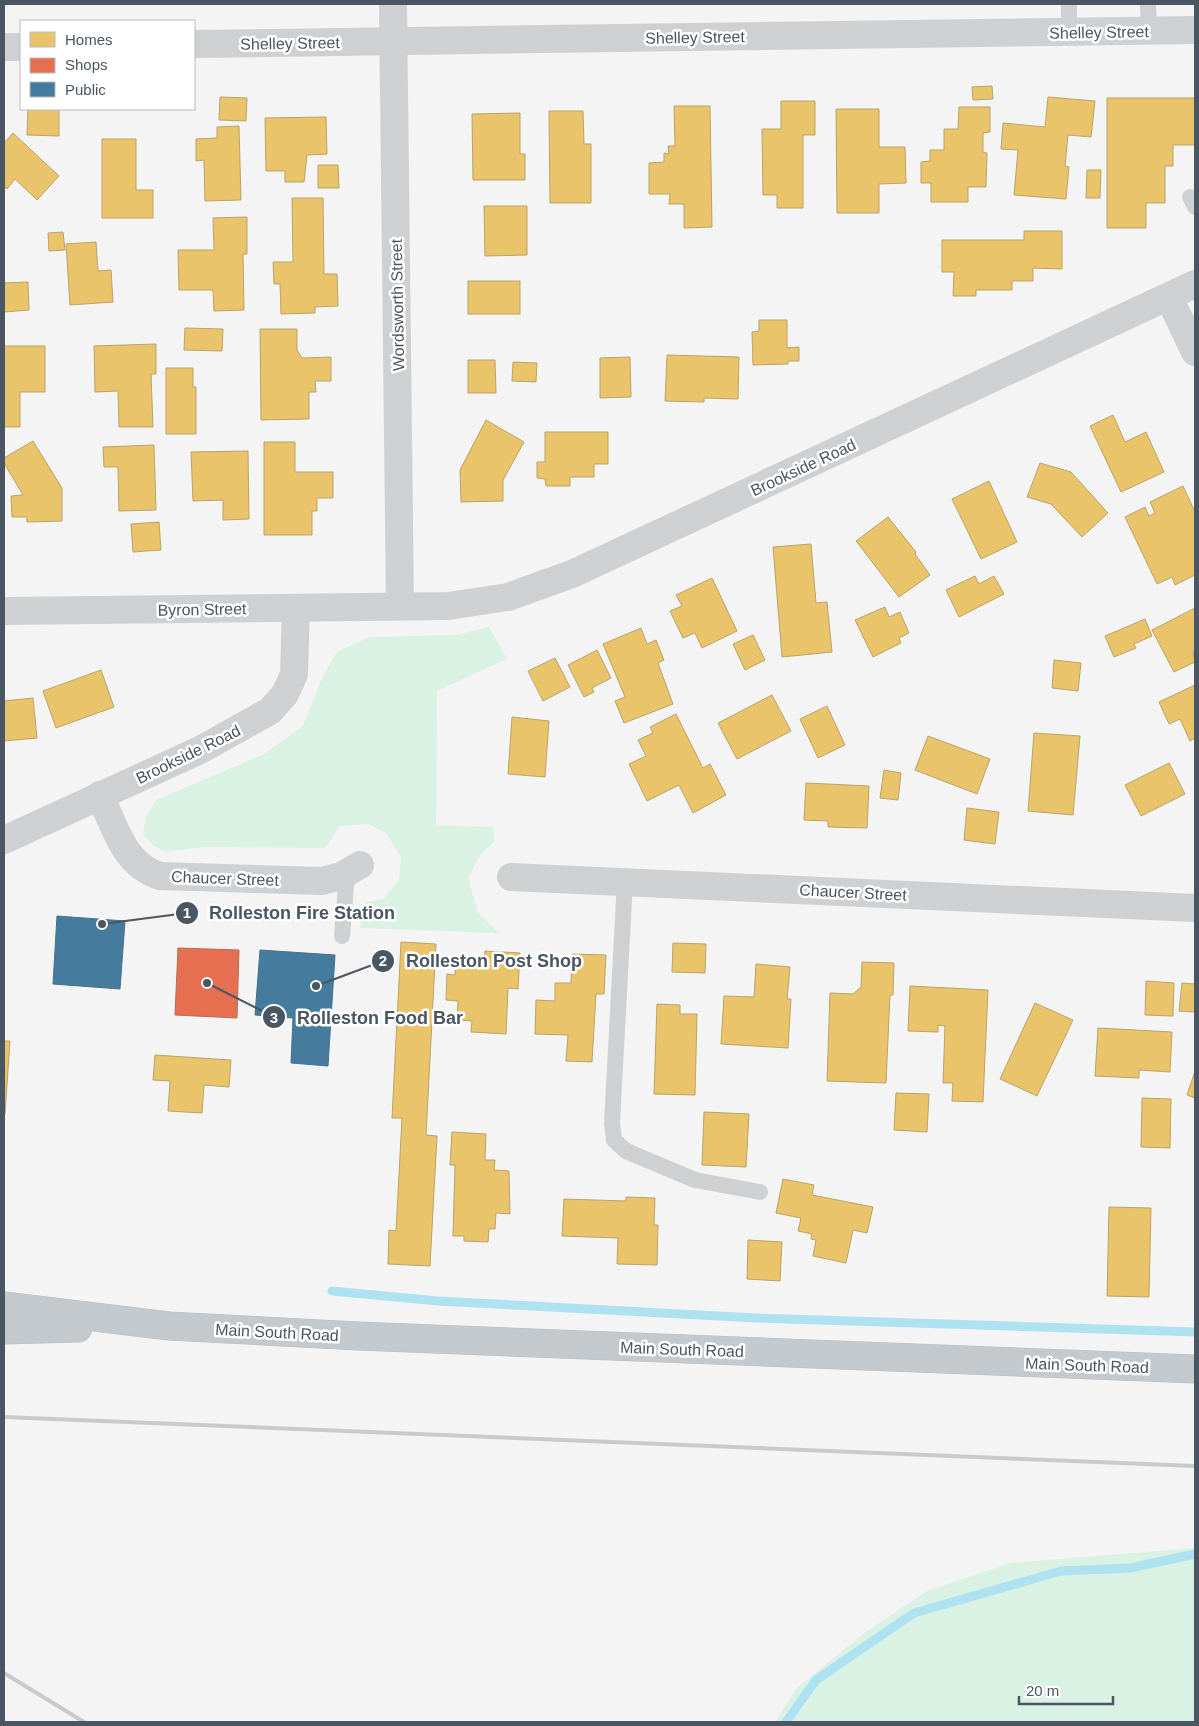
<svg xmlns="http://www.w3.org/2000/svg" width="1199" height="1726" viewBox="0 0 1199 1726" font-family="Arial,sans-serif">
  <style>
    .green { fill: #d9f2e3 }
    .homes { fill: #e9c46a; stroke: #b9a367 }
    .shops { fill: #e76f51; stroke: #b86856 }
    .public { fill: #457b9d; stroke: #46708b }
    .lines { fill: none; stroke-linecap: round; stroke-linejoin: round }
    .stream { stroke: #aee2f0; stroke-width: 9 }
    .trunk-casing { stroke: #b9bec3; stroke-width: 29 }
    .service { stroke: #ced0d2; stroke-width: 16 }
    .minor { stroke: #ced0d2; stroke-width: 28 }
    .tertiary { stroke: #ced0d2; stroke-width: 28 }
    .trunk { stroke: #c4c9cd; stroke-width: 28 }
    .rail { stroke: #c9cacc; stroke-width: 4 }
    .labels { text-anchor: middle; stroke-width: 5; stroke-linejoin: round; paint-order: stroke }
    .street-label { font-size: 16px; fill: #4a5661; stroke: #fff }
    .leader { fill: none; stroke: #4a5661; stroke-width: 2 }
    .callout-dot { fill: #4a5661; stroke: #fff; stroke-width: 2 }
    .mark-label { font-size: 15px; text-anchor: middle; font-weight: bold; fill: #fff }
    .callout-label { font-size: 18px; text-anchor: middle; font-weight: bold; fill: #4a5661; stroke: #fff; stroke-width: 5; stroke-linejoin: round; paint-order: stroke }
  </style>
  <rect width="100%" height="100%" fill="#f4f4f4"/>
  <g class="green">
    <polygon points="489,627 507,659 437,691 436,825 494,827 494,842 481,854 468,878 478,912 498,933 360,928 365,902 384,899 399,879 401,857 386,833 368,824 340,826 325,848 203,847 166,852 154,846 143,834 146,817 156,800 264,754 303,726 323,676 337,652 369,637 455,635"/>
    <polygon points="1195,1548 1195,1722 775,1722 797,1688 863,1634 927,1591 1010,1563"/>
  </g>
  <g class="homes">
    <polygon points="992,86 993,99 973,100 972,87"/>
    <polygon points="220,97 247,98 246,121 219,120"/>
    <polygon points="1048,97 1095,101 1091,137 1068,135 1065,166 1069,167 1066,199 1014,195 1018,150 1001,149 1003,123 1045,127"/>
    <polygon points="1107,98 1195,98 1195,145 1173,145 1173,166 1165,166 1165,203 1146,203 1146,228 1107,228"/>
    <polygon points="781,101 815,101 815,135 803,135 803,208 777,208 777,195 763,195 762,129 781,129"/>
    <polygon points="674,106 710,106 712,227 684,228 684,204 669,204 670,194 649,194 649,163 664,162 664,153 669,154 668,146 675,146"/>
    <polygon points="959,107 990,107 990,132 983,133 983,152 987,153 986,187 968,187 968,202 931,202 931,183 921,183 921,162 930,161 930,150 944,150 944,129 958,129"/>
    <polygon points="28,109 59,109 59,136 27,135"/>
    <polygon points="836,109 879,109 879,147 905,147 906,183 879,184 879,213 837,213"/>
    <polygon points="549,111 583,111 584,144 591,144 591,203 550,203"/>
    <polygon points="520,113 520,154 525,154 525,180 473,180 472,114"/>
    <polygon points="326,117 327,154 307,155 304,182 285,182 285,171 266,171 265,118"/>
    <polygon points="239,126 241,200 205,201 204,160 196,161 196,139 217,138 217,127"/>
    <polygon points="13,133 59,176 37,200 15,179 7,189 4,186 4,143"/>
    <polygon points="102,139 136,139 136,190 153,190 153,218 102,218"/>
    <polygon points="318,165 338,165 339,188 318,188"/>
    <polygon points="1087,170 1101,170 1100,198 1086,198"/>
    <polygon points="292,198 323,198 324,274 337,274 338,306 315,307 315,313 281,314 280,284 274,284 273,262 293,262"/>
    <polygon points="484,206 527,206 527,255 485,256"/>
    <polygon points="247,217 247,254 243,254 244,310 214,311 213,290 179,290 178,250 214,250 213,218"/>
    <polygon points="1024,231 1062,231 1062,269 1033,268 1033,281 1012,281 1012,290 976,290 976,296 953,296 954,272 942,272 942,240 1024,240"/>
    <polygon points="63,232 65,250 49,251 48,233"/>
    <polygon points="96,242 98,271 111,270 113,302 70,305 66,244"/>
    <rect x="468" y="281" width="52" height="33"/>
    <polygon points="28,282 29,310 4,312 4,283"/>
    <polygon points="759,320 787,320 787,348 799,347 799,361 788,361 788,364 753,365 752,332 759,331"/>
    <polygon points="185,328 223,329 222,351 184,350"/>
    <polygon points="260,329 297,329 297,350 302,358 331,357 331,381 315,381 316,392 309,392 309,419 261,420"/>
    <polygon points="156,344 156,374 151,374 153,427 119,427 118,391 95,392 94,346"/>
    <polygon points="4,346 45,346 45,392 20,392 20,427 4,427"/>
    <polygon points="667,355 739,357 738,399 704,398 704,402 665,401"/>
    <polygon points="630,357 631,397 600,398 600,358"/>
    <polygon points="468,360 495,360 496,393 468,393"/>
    <polygon points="513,362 537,363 536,382 512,381"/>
    <polygon points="166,368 193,368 193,387 196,387 196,434 166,434"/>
    <polygon points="1113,415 1125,442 1146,432 1164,472 1121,492 1090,426"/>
    <polygon points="486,420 524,442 503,480 503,501 461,502 460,470"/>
    <polygon points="545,432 608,432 608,464 594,464 594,477 570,477 570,486 546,486 545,479 537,478 537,462 545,462"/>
    <polygon points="33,441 62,488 62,521 27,522 27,517 12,517 11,496 23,495 4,463 4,458"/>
    <polygon points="264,442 295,442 295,472 333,472 333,498 317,498 317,511 312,511 312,535 264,535"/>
    <polygon points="154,445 156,510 119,511 118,467 104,467 103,447"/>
    <polygon points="248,451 249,519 223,520 223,500 193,501 191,452"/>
    <polygon points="1040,463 1071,472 1108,513 1082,537 1051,504 1027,497"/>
    <polygon points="989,481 1017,542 981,559 952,499"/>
    <polygon points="1183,486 1195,512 1195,575 1175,585 1172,577 1157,584 1125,517 1145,507 1149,516 1155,513 1150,502"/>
    <polygon points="888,517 916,552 915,554 930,575 899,597 856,541"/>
    <polygon points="159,522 161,550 133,552 131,524"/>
    <polygon points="811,544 816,603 827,602 832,652 782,657 773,547"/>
    <polygon points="975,576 979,584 994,576 1004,594 959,617 946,590"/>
    <polygon points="712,578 737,631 702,648 695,633 683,638 670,611 682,606 676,595"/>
    <polygon points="885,607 889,617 900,612 909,633 899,638 901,643 873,657 855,620"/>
    <polygon points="1195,608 1195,650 1193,652 1195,662 1174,672 1152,630"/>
    <polygon points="1145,619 1152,636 1134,644 1136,648 1114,657 1105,636"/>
    <polygon points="641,628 647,644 656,640 664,660 658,663 673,704 624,723 615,701 625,697 603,644"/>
    <polygon points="753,635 765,660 745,670 733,644"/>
    <polygon points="597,650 611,678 592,688 594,692 584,697 568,665"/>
    <polygon points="555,658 570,687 543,701 528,671"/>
    <polygon points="1054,660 1081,663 1078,691 1052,688"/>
    <polygon points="101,670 114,707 56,728 43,691"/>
    <polygon points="1195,685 1195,738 1190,741 1180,719 1169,724 1159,702"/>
    <polygon points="772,695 791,731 737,759 718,723"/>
    <polygon points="33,698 37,738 4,741 4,701"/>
    <polygon points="827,706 845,745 818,758 800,719"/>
    <polygon points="676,714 703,768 710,764 726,795 693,813 679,785 647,801 629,764 646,756 638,740 653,733 650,727"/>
    <polygon points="512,717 549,721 545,777 508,774"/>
    <polygon points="1034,733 1080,736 1073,815 1028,811"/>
    <polygon points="928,736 990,759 977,794 915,770"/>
    <polygon points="1169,763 1185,794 1141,816 1125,785"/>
    <polygon points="884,770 901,773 898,800 880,798"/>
    <polygon points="806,783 869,786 867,828 828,827 828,821 804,820"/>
    <polygon points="967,808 999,812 995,844 964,840"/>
    <polygon points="401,942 436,944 426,1135 437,1136 430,1266 388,1264 389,1230 396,1231 402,1118 392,1118"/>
    <polygon points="673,943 706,944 705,973 672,972"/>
    <polygon points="485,951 520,953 518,989 508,988 506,1034 471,1032 472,1021 457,1020 458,1001 446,1000 447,974 455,975 456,956 484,958"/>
    <polygon points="572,954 606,955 604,994 596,994 592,1062 566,1061 568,1035 535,1034 536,1000 555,1001 555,983 571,983"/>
    <polygon points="862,962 894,963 893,995 890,995 886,1083 827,1081 830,993 853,994 861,987"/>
    <polygon points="756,964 790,967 787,999 791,999 788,1048 721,1044 724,996 754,997"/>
    <polygon points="1146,981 1174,983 1173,1016 1145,1015"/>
    <polygon points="1182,983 1195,984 1195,1012 1179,1011"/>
    <polygon points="910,986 988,990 983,1102 952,1101 953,1083 943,1083 945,1026 938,1025 938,1032 908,1031"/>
    <polygon points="1035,1003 1073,1020 1037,1096 1000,1079"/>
    <polygon points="657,1004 680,1005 680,1014 697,1014 695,1095 654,1094"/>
    <polygon points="1098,1028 1172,1032 1170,1072 1139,1070 1139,1078 1095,1076"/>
    <polygon points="4,1041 10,1041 5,1114 4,1114"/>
    <polygon points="155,1055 231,1060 229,1087 204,1085 202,1113 168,1111 170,1081 153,1080"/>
    <polygon points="1195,1071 1195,1098 1187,1095"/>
    <polygon points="896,1093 929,1094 927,1132 894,1130"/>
    <polygon points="1142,1098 1171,1099 1170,1148 1141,1147"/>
    <polygon points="704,1112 749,1114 746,1167 702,1165"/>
    <polygon points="452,1132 486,1134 485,1160 495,1160 494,1170 509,1171 510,1214 496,1213 495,1229 489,1229 488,1242 464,1241 464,1236 453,1236 455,1165 450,1165"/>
    <polygon points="783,1179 814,1185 812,1195 873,1207 867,1233 853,1230 846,1263 813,1256 816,1240 811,1239 812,1234 798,1231 801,1218 776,1213"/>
    <polygon points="626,1197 655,1198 654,1225 658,1225 657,1265 617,1264 618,1238 562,1236 564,1199 626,1201"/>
    <polygon points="1109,1207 1151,1208 1149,1297 1107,1296"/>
    <polygon points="748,1240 782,1242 780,1281 747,1279"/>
  </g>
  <polygon class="shops" points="178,948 239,950 237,1018 175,1015"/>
  <g class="public">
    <polygon points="57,916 125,921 120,989 53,984"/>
    <polygon points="260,950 335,955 328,1066 291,1063 293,1018 255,1015"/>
  </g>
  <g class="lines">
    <g class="stream">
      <polyline points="332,1291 438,1301 756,1318 1195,1332"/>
      <polyline points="786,1722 816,1680 914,1613 1061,1571 1130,1568 1195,1554"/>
    </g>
    <defs>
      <g id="trunk">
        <polyline points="4,1306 169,1326 358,1336 1195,1369"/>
        <polyline points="4,1330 78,1328"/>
      </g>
    </defs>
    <use href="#trunk" class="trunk-casing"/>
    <g class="service">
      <polyline points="1069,4 1069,32"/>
      <polyline points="1148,4 1149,31"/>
      <polyline points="1190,197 1195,207"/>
      <polyline points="625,881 612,1123 614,1140 626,1151 695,1180 760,1192"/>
      <polyline points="342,936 347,873"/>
    </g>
    <g class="minor">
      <polyline points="393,4 400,606"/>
      <polyline points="194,44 1195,30"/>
      <polyline points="4,47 21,47"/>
      <polyline points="1169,297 1195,352"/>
      <path d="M 100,795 C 115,827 124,865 160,876 L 322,881 L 341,876 L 360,865"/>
      <polyline points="4,840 200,750 270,711 285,694 294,674 296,608"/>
      <polyline points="511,877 1195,908"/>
    </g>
    <polyline class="tertiary" points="4,611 448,606 508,597 572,574 1195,284"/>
    <use href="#trunk" class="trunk"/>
    <g class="rail">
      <polyline points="4,1417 1195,1466"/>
      <polyline points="4,1673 84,1722"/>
    </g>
  </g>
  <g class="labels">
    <g class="street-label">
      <text transform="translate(1099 32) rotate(-1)" y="6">Shelley Street</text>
      <text transform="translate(695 37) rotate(-1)" y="6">Shelley Street</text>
      <text transform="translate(290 43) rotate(-1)" y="6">Shelley Street</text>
      <text transform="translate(397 305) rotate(-91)" y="6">Wordsworth Street</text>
      <text transform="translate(803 467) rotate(-25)" y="6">Brookside Road</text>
      <text transform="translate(202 609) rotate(-1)" y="6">Byron Street</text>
      <text transform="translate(188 754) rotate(-26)" y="6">Brookside Road</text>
      <text transform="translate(225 878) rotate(2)" y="6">Chaucer Street</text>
      <text transform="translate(853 892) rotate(3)" y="6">Chaucer Street</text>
      <text transform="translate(277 1332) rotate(3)" y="6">Main South Road</text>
      <text transform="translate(682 1349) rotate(2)" y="6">Main South Road</text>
      <text transform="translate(1087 1365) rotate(2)" y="6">Main South Road</text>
    </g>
  </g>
  <path class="leader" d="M102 924L187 913M316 986L383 961M207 983L274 1017"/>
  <g class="callout-dot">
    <circle cx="102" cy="924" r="5"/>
    <circle cx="316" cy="986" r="5"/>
    <circle cx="207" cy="983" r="5"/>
    <circle cx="187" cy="913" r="12"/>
    <circle cx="383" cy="961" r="12"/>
    <circle cx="274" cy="1017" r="12"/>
  </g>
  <g class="mark-label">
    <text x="187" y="918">1</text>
    <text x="383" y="966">2</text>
    <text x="274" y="1023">3</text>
  </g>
  <g class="callout-label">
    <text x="302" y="919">Rolleston Fire Station</text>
    <text x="494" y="967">Rolleston Post Shop</text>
    <text x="380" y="1024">Rolleston Food Bar</text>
  </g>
  <rect width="1199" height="1726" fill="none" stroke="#4a5661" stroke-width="10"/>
  <rect x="20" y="20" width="175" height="90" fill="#ffffff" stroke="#b7bbc0"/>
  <rect x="30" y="32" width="25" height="15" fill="#e9c46a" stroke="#b7bbc0"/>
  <text x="65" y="45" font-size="15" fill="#4a5661">Homes</text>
  <rect x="30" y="58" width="25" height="15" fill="#e76f51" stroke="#b7bbc0"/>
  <text x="65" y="70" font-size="15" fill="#4a5661">Shops</text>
  <rect x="30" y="82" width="25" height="15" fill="#457b9d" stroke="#b7bbc0"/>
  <text x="65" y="95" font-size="15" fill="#4a5661">Public</text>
  <path d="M1019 1696v8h94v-8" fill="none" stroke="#4a5661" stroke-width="2.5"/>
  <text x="1026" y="1696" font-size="15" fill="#4a5661" stroke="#ffffff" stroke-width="4" paint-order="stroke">20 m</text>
</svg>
